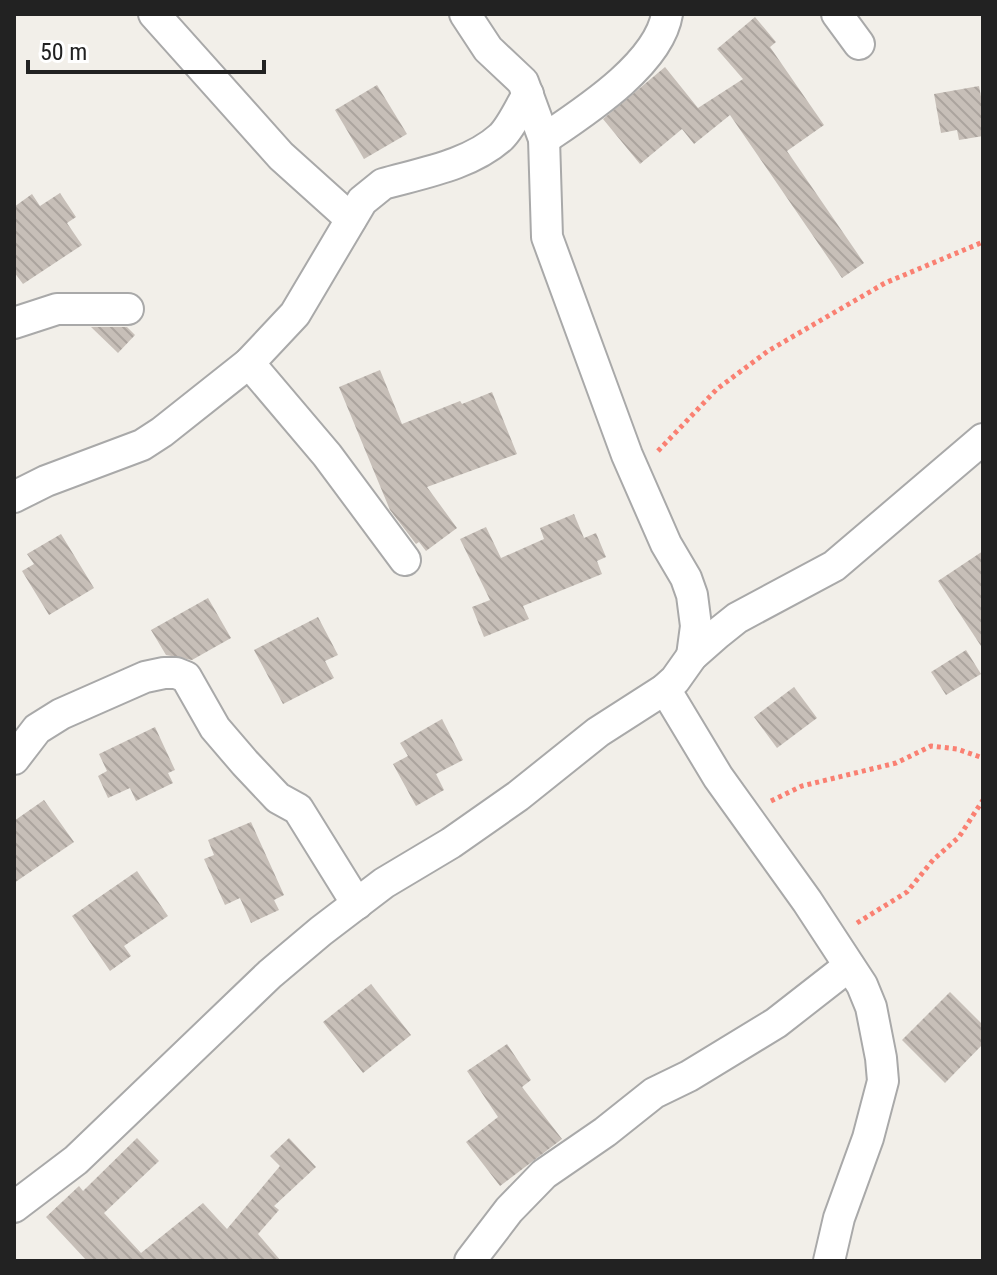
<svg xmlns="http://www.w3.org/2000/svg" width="997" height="1275" viewBox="0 0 997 1275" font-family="'Roboto Condensed',sans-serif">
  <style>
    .building { fill: url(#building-back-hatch) }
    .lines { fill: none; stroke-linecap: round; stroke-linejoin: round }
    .street-casing { stroke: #a9a9a9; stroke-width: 34 }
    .path { stroke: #fa8072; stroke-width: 5; stroke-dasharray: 4 4; stroke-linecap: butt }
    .street { stroke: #fff; stroke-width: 30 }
  </style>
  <defs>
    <pattern id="building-back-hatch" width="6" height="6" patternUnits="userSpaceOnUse" patternTransform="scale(2)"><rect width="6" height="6" fill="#c7bfb8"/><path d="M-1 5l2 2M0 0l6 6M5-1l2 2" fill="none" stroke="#aba49e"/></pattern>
  </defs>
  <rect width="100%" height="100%" fill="#f2efe9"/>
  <g class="building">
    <polygon points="755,17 776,42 770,47 824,125 787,151 864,263 842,278 730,115 694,144 682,129 640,164 603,119 665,67 698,108 743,79 717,49"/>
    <polygon points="377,85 407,134 364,159 335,110"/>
    <polygon points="979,86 983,107 983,136 959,140 957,130 941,133 934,94"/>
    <polygon points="60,193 76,217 67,223 82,245 23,284 14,272 14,207 32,194 40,206"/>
    <polygon points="91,327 127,327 135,335 118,353"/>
    <polygon points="380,370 402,424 460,401 462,404 492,392 517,454 427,487 457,528 426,551 419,542 416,544 390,510 339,387"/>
    <polygon points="574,514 584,538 596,533 606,557 597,561 602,574 523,606 529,619 484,637 472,607 490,600 460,539 486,527 501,558 544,539 540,528"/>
    <polygon points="61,534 94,588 49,615 22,571 34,564 27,554"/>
    <polygon points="983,551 983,649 938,581"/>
    <polygon points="208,598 231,638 192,660 166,655 151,630"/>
    <polygon points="318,617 338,655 325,661 334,678 283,704 254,650"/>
    <polygon points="966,650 981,674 946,695 931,672"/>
    <polygon points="794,687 817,718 777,748 754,717"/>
    <polygon points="442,719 463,760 436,774 444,790 416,806 393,764 408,756 400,743"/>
    <polygon points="155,727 175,770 168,773 173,783 136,801 130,788 108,798 98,776 107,771 99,754"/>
    <polygon points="44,800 74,842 14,883 14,821"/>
    <polygon points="251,822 284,895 274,900 279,910 251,923 240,898 225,905 204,859 214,855 208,840"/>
    <polygon points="137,871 168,916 124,946 131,956 110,971 72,916"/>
    <polygon points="371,984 411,1035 363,1073 323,1022"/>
    <polygon points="950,992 983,1025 983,1044 945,1083 902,1040"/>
    <polygon points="507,1044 531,1080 522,1087 562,1139 500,1186 466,1142 498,1117 467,1071"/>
    <polygon points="137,1138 159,1161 104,1213 141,1253 203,1203 227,1229 280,1166 270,1156 289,1138 316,1167 274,1206 279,1210 258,1234 281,1261 87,1261 46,1217 79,1186 83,1191"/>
  </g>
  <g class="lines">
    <defs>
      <g id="street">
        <polyline points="154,14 281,156 351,219"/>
        <polyline points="465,14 488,49 523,82 544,139 547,237 627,455 666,544 686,578 692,595 696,626 692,656"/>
        <polyline points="837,14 859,44"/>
        <path d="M 544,139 C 584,112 659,64 667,14"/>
        <polyline points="14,323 57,309 128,309"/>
        <polyline points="249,363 327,455 405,560"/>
        <path d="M 14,497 L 46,481 L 142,445 L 162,432 L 249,363 L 295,314 L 362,201 L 383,184 C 422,173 470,165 501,137 C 512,126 520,107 528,94"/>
        <polyline points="665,689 718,777 807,901 862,985 871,1007 881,1058 883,1081 868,1138 839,1218 829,1261"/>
        <polyline points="14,759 37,729 61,714 145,677 164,673 176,673 186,677 215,728 245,763 278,798 298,809 357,904"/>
        <polyline points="14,1207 76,1160 270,974 321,931 384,883 451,843 518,796 598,732 665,689 675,680 692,656 717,634 737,618 834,566 983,439"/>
        <polyline points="470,1261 509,1210 544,1174 605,1132 654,1093 689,1076 776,1023 849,966"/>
      </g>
    </defs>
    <use href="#street" class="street-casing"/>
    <g class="path">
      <polyline points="658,451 717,389 768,351 885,283 983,242"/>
      <polyline points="771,801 802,786 896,763 931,746 957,749 983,758"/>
      <polyline points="857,923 907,892 933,860 959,837 983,800"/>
    </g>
    <use href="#street" class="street"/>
  </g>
  <rect width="997" height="1275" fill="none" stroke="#222222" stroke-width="32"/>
  <path d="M28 60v12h236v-12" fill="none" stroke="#222222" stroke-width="4"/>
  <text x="40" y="60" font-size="24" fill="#222222" stroke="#ffffff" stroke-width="6" paint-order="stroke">50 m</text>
</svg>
